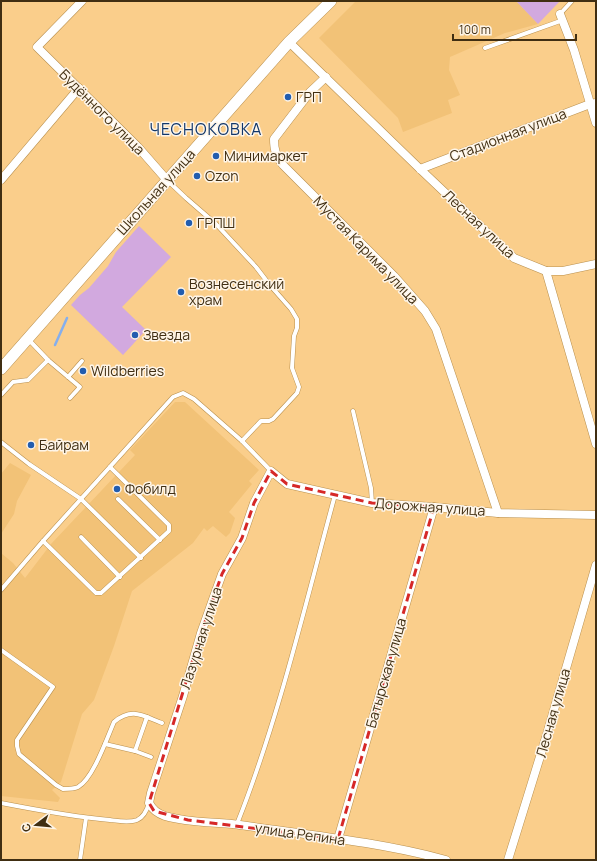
<svg xmlns="http://www.w3.org/2000/svg" width="597" height="861" viewBox="0 0 597 861" font-family="Manrope,sans-serif">
  <style>
    .built { fill: #f2c277 }
    .green { fill: #d2a9df }
    .lines { fill: none; stroke-linecap: round; stroke-linejoin: round }
    .stream { stroke: #85afed; stroke-width: 2.5 }
    .lane-casing { stroke: #b9904e; stroke-width: 5 }
    .street-casing { stroke: #b9904e; stroke-width: 9 }
    .secondary-casing { stroke: #b9904e; stroke-width: 12 }
    .lane { stroke: #fff; stroke-width: 4 }
    .street { stroke: #fff; stroke-width: 8 }
    .secondary { stroke: #fff; stroke-width: 11 }
    .marked { fill: none; stroke: #d62828; stroke-width: 3; stroke-dasharray: 8 5; stroke-linejoin: round }
    .poi-dot { fill: #225daf; stroke: #fef5e8; stroke-width: 1.5 }
    .labels { text-anchor: middle; stroke-width: 3; stroke-linejoin: round; paint-order: stroke }
    .poi-label { font-size: 14px; fill: #402e12; stroke: #fef5e8; text-anchor: start }
    .street-label { font-size: 14px; fill: #402e12; stroke: #fef5e8 }
    .quarter-label { font-size: 16px; letter-spacing: 1px; fill: #11376b; stroke: #fef5e8 }
  </style>
  <rect width="100%" height="100%" fill="#face8b"/>
  <g class="built">
    <polygon points="356,1 516,1 538,24 505,33 450,57 449,70 460,95 448,100 452,113 403,132 398,118 319,38"/>
    <polygon points="175,402 185,402 259,470 249,481 252,484 229,512 235,518 230,533 226,537 213,526 207,531 204,528 193,543 132,591 114,646 94,700 82,714 61,782 52,790 60,798 58,802 1,796 1,553 13,563 25,578 51,544 135,455 130,450"/>
    <polygon points="10,463 31,475 17,501 14,514 1,534 1,474"/>
  </g>
  <g class="green">
    <polygon points="516,1 560,1 538,24"/>
    <polygon points="139,226 171,257 122,307 146,330 123,355 71,305 80,295 89,288 108,266 116,252"/>
  </g>
  <g class="lines">
    <polyline class="stream" points="55,345 67,318"/>
    <defs>
      <g id="lane">
        <polyline points="560,14 572,1"/>
        <polyline points="485,48 563,20"/>
        <polyline points="168,181 186,198 216,224 256,267 269,284 291,309 297,319 297,328 294,336 292,368 299,387 297,393 273,419 269,421 261,421 242,441"/>
        <polyline points="48,360 80,387 70,398"/>
        <polyline points="68,377 82,361"/>
        <polyline points="1,395 13,382 28,380 48,360 29,340"/>
        <polyline points="353,411 371,488 372,503"/>
        <polyline points="1,442 29,464 81,499 141,558"/>
        <polyline points="118,499 160,540"/>
        <polyline points="81,537 120,577"/>
        <polyline points="43,541 96,593 101,593 169,531 169,525 110,467"/>
        <polyline points="1,590 43,541 173,397 183,393 194,399 242,441 271,471"/>
        <path d="M 1,650 L 53,687 L 17,740 L 17,746 L 19,754 L 56,785 L 63,789 C 67,789 74,789 78,787 C 93,779 107,738 114,722 C 132,707 143,716 162,723"/>
        <polyline points="105,744 135,751 151,757"/>
        <polyline points="135,751 147,717"/>
        <path d="M 1,803 C 37,810 73,817 110,820 C 118,821 129,823 137,820 C 144,817 147,810 149,803"/>
        <path d="M 237,824 C 279,718 305,605 335,495"/>
        <polyline points="80,860 86,818"/>
      </g>
      <g id="street">
        <polyline points="82,1 37,47 138,147 166,179"/>
        <polyline points="560,14 574,50 596,123"/>
        <polyline points="289,42 420,169 514,258 546,271 596,444"/>
        <path d="M 326,77 L 310,92 L 274,139 C 274,150 276,156 283,165 L 394,276 L 425,311 L 436,329 L 498,513"/>
        <polyline points="420,169 590,104 596,103"/>
        <polyline points="1,180 79,88"/>
        <polyline points="546,271 563,271 596,264"/>
        <polyline points="338,839 434,507"/>
        <path d="M 446,860 C 379,842 309,835 240,825 C 216,822 189,823 165,816 C 157,813 153,810 149,803 L 151,793 L 183,696 L 201,633 L 222,574 L 242,538 L 254,503 L 271,471 L 287,484 L 372,503 L 434,507 L 498,513 L 596,515"/>
        <polyline points="508,860 547,734 596,565"/>
      </g>
      <polyline id="secondary" points="1,369 289,42 331,1"/>
    </defs>
    <use href="#lane" class="lane-casing"/>
    <use href="#street" class="street-casing"/>
    <use href="#secondary" class="secondary-casing"/>
    <use href="#lane" class="lane"/>
    <use href="#street" class="street"/>
    <use href="#secondary" class="secondary"/>
  </g>
  <path class="marked" d="M 271,471 L 287,484 L 372,503 L 434,507 L 338,839 L 188,820 L 154,811 L 149,803 L 201,633 L 222,574 L 242,538 L 254,503 Z"/>
  <g class="poi-dot">
    <circle cx="288" cy="97" r="4"/>
    <circle cx="216" cy="156" r="4"/>
    <circle cx="197" cy="176" r="4"/>
    <circle cx="189" cy="223" r="4"/>
    <circle cx="181" cy="292" r="4"/>
    <circle cx="135" cy="335" r="4"/>
    <circle cx="83" cy="371" r="4"/>
    <circle cx="31" cy="445" r="4"/>
    <circle cx="117" cy="489" r="4"/>
  </g>
  <g class="labels">
    <g class="poi-label">
      <text x="296" y="102">ГРП</text>
      <text x="224" y="161">Минимаркет</text>
      <text x="205" y="181">Ozon</text>
      <text x="197" y="228">ГРПШ</text>
      <text x="189" y="289">Вознесенский<tspan x="189" dy="16">храм</tspan></text>
      <text x="143" y="340">Звезда</text>
      <text x="91" y="376">Wildberries</text>
      <text x="39" y="450">Байрам</text>
      <text x="125" y="494">Фобилд</text>
    </g>
    <g class="street-label">
      <text transform="translate(102 112) rotate(45)" y="5">Будённого улица</text>
      <text transform="translate(508 135) rotate(-21)" y="5">Стадионная улица</text>
      <text transform="translate(156 192) rotate(-48)" y="5">Школьная улица</text>
      <text transform="translate(479 224) rotate(43)" y="5">Лесная улица</text>
      <text transform="translate(366 250) rotate(46)" y="5">Мустая Карима улица</text>
      <text transform="translate(430 507) rotate(4)" y="5">Дорожная улица</text>
      <text transform="translate(201 638) rotate(-72)" y="5">Лазурная улица</text>
      <text transform="translate(386 673) rotate(-74)" y="5">Батырская улица</text>
      <text transform="translate(553 713) rotate(-74)" y="5">Лесная улица</text>
      <text transform="translate(300 834) rotate(8)" y="5">улица Репина</text>
    </g>
    <g class="quarter-label">
      <text x="206" y="135">ЧЕСНОКОВКА</text>
    </g>
  </g>
  <rect width="597" height="861" fill="none" stroke="#402e12" stroke-width="4"/>
  <g transform="translate(36 825) rotate(254)" stroke="#fef5e8" stroke-width="3" paint-order="stroke">
  <path d="M0-3L7 15L0 10L-7 15Z" fill="#402e12"/>
  <text y="-6" font-size="11" font-weight="bold" text-anchor="middle" fill="#402e12">С</text>
  </g>
  <path d="M453 34v6h123v-6" fill="none" stroke="#402e12" stroke-width="2"/>
  <text x="459" y="34" font-size="12" fill="#402e12" stroke="#fef5e8" stroke-width="3" paint-order="stroke">100 m</text>
</svg>
